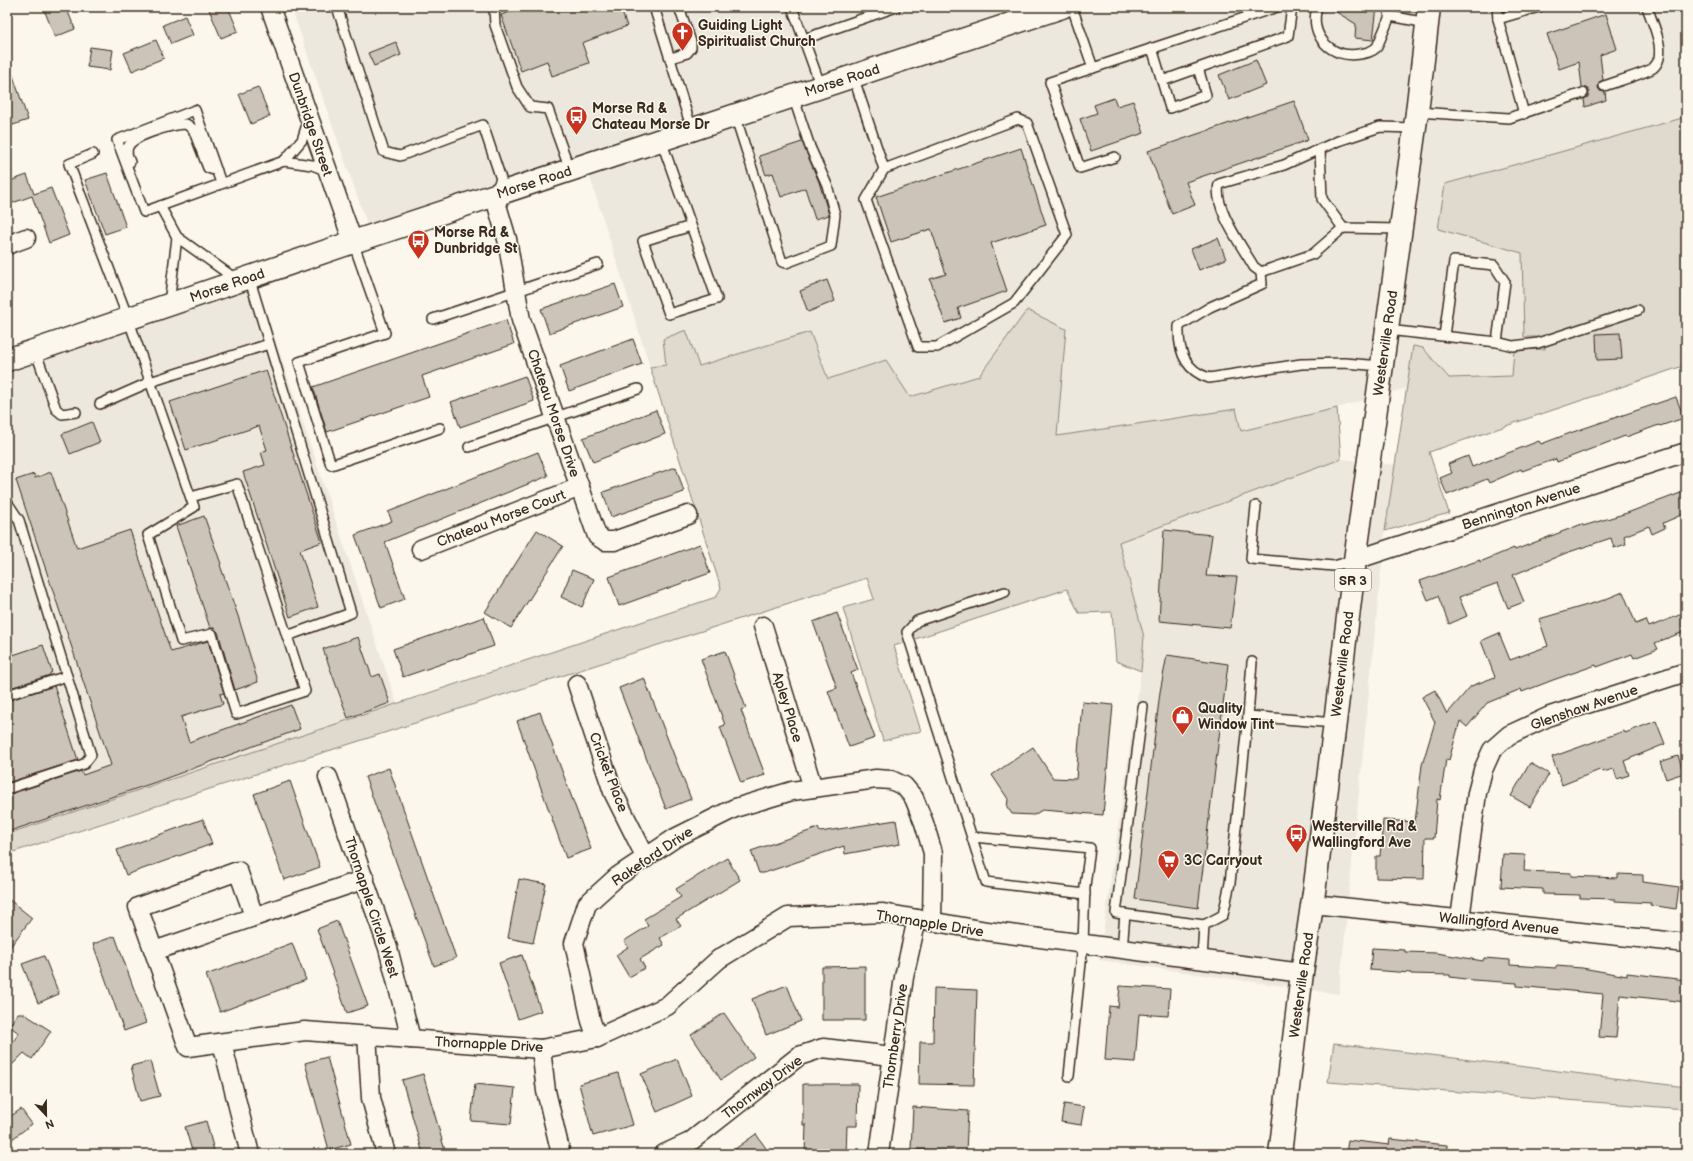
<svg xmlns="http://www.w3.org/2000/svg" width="1693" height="1161" viewBox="0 0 1693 1161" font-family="'Balsamiq Sans',sans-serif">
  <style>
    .built { fill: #ede8dd }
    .green { fill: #dfd9ce; stroke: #8d8276 }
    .building { fill: #ccc4b9; stroke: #3b2a1e }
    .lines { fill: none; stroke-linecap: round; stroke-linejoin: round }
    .service-casing { stroke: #3b2a1e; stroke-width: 12 }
    .minor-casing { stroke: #3b2a1e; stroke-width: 21 }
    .primary-casing { stroke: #3b2a1e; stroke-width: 25 }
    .service { stroke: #fbf7ec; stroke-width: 9 }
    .minor { stroke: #fbf7ec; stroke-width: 18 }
    .primary { stroke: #fbf7ec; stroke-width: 22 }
    .labels { text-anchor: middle; stroke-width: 3; stroke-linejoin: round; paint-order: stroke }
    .shield { fill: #fbf7ec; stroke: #75685c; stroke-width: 1 }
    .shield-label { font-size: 13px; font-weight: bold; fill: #3b2a1e }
    .poi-label { font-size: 14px; font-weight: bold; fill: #3b2a1e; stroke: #fbf7ec; text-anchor: start }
    .street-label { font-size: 14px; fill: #3b2a1e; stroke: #fbf7ec }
  </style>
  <rect width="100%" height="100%" fill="#fbf7ec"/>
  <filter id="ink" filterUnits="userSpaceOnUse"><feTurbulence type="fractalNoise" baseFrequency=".025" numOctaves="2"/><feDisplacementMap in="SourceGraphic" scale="8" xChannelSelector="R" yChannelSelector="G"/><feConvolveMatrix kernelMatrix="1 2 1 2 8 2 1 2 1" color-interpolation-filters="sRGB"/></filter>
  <g filter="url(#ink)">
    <g class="built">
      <polygon points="291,7 1686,7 1686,117 1445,184 1438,229 1522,253 1524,336 1544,337 1545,349 1513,376 1449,378 1423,348 1413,346 1407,388 1337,408 1240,431 1235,409 1057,436 1065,329 1027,310 979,376 909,397 886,360 828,380 810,332 698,366 686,330 666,366 650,367 587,168 373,241"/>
      <polygon points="255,279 397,704 7,834 7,361"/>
      <polygon points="1341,459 1395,465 1385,531 1339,994 1099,960 1141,671 1144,637 1119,542"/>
    </g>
    <g class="green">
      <polygon points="1686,117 1686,365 1429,452 1449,513 1385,531 1413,346 1423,348 1449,378 1512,376 1514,350 1545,349 1544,337 1524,337 1522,253 1438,229 1445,184"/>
      <polygon points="1027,310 1066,329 1057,436 1236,409 1241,431 1337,408 1341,459 1119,542 1144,637 1141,671 1116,661 1112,612 1079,613 1067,589 894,646 921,731 883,741 843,608 874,599 867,578 7,854 7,834 716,597 721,588 650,367 666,365 663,339 686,330 699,366 810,332 828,379 886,360 910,397 979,376"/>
      <polygon points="1334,1043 1686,1087 1686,1109 1328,1082"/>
    </g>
    <g class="building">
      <polygon points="43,7 66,7 75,29 55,37"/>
      <polygon points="208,7 228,7 238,31 221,38"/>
      <polygon points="524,7 620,7 627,26 582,43 589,63 552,76 547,61 521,71 501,15"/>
      <polygon points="1328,7 1377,7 1373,40 1355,38 1356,24"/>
      <polygon points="1606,14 1617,49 1600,55 1603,80 1599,82 1598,88 1600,91 1605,92 1606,100 1585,107 1584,99 1588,97 1589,91 1587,88 1582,87 1579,62 1559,69 1547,34"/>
      <polygon points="185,16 193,35 171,44 163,25"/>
      <polygon points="156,40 164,58 132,71 124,53"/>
      <polygon points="396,42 401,55 374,66 368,53"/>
      <polygon points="90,47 113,50 110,70 87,67"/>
      <polygon points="1256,60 1266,85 1229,100 1219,75"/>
      <polygon points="9,64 28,120 7,127 7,65"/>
      <polygon points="258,87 270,116 251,124 239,94"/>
      <polygon points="1114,98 1117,106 1133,101 1144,133 1091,151 1080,119 1097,113 1094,105"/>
      <polygon points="1294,101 1308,140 1186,182 1195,205 1172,214 1148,151"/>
      <polygon points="802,142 819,182 829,215 815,219 805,188 781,197 773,173 766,175 759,156"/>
      <polygon points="1021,148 1046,225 991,243 1007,291 958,308 961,318 945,323 930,279 946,274 931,229 891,242 876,197"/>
      <polygon points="107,173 126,227 105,234 85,180"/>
      <polygon points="27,175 34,194 51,188 69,235 49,243 32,196 7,205 7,182"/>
      <polygon points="1218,238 1226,259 1199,270 1191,249"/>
      <polygon points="827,280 835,301 808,312 800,291"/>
      <polygon points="615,284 623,307 549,333 541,309"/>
      <polygon points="506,320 514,344 422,376 429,397 327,432 313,387"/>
      <polygon points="1620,333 1622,359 1597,360 1596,334"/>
      <polygon points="633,339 642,364 569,391 560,366"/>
      <polygon points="266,370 322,542 300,550 318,607 290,617 243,472 265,465 261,452 267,450 259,426 186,450 170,402"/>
      <polygon points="525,376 534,401 460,427 451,402"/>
      <polygon points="1676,397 1684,418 1660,426 1659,425 1626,437 1625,436 1557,462 1556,459 1522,471 1521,469 1489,483 1487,479 1447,495 1440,478 1452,473 1448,464 1468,456 1472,467 1539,441 1541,444 1573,432"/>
      <polygon points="656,410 665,434 593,462 583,438"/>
      <polygon points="92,422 100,442 70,454 62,434"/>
      <polygon points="538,452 548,476 385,542 405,599 381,608 355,535 392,521 388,512"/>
      <polygon points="676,467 684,492 611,517 603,492"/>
      <polygon points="51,472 77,548 130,530 171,652 208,641 224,693 220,694 223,704 181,717 189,742 291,705 300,729 156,782 10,831 7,824 7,795 81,771 83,775 111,765 16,480 34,474 35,478"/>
      <polygon points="1686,491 1686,513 1663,523 1665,528 1652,534 1649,526 1624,536 1626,544 1614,548 1611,538 1566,553 1513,575 1524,602 1508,608 1498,583 1459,597 1467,616 1449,624 1438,596 1428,600 1420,581 1480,560 1480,562 1514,548 1515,550 1582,524 1583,526 1627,513"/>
      <polygon points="204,516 221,564 220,565 238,616 258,682 235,690 218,632 214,628 210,628 176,526"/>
      <polygon points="537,530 563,546 511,628 485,612"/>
      <polygon points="1164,530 1212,535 1206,576 1237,577 1230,628 1159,621"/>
      <polygon points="700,544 710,573 619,606 609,577"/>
      <polygon points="572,570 594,579 582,607 561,597"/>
      <polygon points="1623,592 1636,624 1646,620 1649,627 1682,614 1686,623 1686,631 1655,643 1658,649 1634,658 1632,654 1597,667 1596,665 1553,680 1522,692 1521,689 1487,703 1467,727 1460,721 1449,760 1446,759 1440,800 1437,799 1434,838 1425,838 1424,879 1376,878 1376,856 1380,856 1383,820 1415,822 1422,765 1435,722 1422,697 1435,690 1447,714 1471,686 1495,677 1481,641 1499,633 1510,660 1548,646 1539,619 1601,601"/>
      <polygon points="837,613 858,670 851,673 875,738 849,747 828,691 837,688 813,622"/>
      <polygon points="484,617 494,646 403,677 393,649"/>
      <polygon points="358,637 372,677 380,674 390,703 348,718 323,649"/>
      <polygon points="43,645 52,672 50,673 50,675 7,689 7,657"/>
      <polygon points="725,651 746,708 741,710 765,775 741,783 720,727 725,725 701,659"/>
      <polygon points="1167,655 1228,664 1198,908 1135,899 1160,692"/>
      <polygon points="644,678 691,799 666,809 619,688"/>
      <polygon points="54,686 78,760 7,783 7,701"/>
      <polygon points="1082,702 1113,705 1103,815 1042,810 1034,815 1012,814 1007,807 1008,799 992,775 1033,747 1053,778 1076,779"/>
      <polygon points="540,712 591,849 566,858 517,721"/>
      <polygon points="1656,721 1665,744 1624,761 1629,775 1617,779 1614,769 1603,772 1602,769 1562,785 1552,757 1624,731 1625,733"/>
      <polygon points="1678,756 1684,773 1666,779 1660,762"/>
      <polygon points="1530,763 1549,774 1530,807 1511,796"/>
      <polygon points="389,768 456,958 434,966 365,777"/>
      <polygon points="290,781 320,867 284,880 254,794"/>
      <polygon points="203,819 212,844 126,875 117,850"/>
      <polygon points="896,820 900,844 845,854 844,846 764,873 759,873 751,851 818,828 820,832"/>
      <polygon points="1503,854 1525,855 1524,871 1571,873 1571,876 1617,878 1617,874 1643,875 1643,882 1679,887 1676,909 1650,905 1651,903 1615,901 1615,899 1580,898 1580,895 1543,894 1543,889 1501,887"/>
      <polygon points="727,858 740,880 676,919 681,926 660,938 664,945 640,959 645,968 629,977 616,955 628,947 624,941 648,926 644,919 681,897 676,889"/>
      <polygon points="519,879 546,884 533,943 508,938"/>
      <polygon points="7,898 32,918 7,951"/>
      <polygon points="337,921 368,1006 347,1013 317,929"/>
      <polygon points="115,936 146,1023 124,1031 93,944"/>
      <polygon points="292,943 306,980 220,1012 206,975"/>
      <polygon points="1372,948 1405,950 1405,952 1437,953 1483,961 1484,958 1510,960 1510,965 1556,968 1556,966 1582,968 1627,976 1627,973 1686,980 1686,1002 1620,995 1616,1038 1599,1037 1603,994 1517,986 1517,983 1473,980 1450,977 1450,975 1411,974 1411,973 1370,970"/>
      <polygon points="522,955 541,1011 518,1019 499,963"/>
      <polygon points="44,956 59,994 38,1003 22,964"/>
      <polygon points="865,966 865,1020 822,1020 822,967"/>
      <polygon points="787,985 801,1021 766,1035 752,999"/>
      <polygon points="1120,986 1170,989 1168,1016 1139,1014 1135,1062 1105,1060 1109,1006 1118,1007"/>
      <polygon points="934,988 977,990 974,1085 919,1084 920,1042 933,1042"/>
      <polygon points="18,1013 23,1013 51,1031 32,1059 24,1053 7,1070 7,1051 19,1033 9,1026"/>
      <polygon points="724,1013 754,1057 721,1080 691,1035"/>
      <polygon points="327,1057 351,1144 329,1150 305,1063"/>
      <polygon points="677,1059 692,1096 657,1112 641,1074"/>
      <polygon points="150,1061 160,1096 140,1101 131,1066"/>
      <polygon points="618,1073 633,1125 593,1136 579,1084"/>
      <polygon points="423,1074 446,1154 423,1154 402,1080"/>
      <polygon points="475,1084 515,1088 511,1124 471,1121"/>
      <polygon points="803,1084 858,1084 857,1126 847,1126 846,1154 805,1154 806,1125 803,1125"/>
      <polygon points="1064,1104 1084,1107 1081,1125 1061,1122"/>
      <polygon points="913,1107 968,1111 966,1152 911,1149"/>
      <polygon points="21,1109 32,1124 7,1143 7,1119"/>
      <polygon points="206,1121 215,1154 193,1154 185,1127"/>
      <polygon points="756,1134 770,1154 728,1154"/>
      <polygon points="1390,1139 1447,1145 1447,1154 1346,1154 1348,1140 1389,1145"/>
    </g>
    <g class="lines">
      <defs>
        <g id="service">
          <polyline points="337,7 384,152 400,156 483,125 501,179 495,192"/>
          <polyline points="494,7 495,25 517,87 530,107 548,109 570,170"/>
          <polyline points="654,7 692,130"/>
          <polyline points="792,7 821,87"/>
          <polyline points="1072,7 1093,68 1277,7"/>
          <path d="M 1317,7 C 1309,36 1331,59 1360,54 C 1366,53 1372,52 1377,47 L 1390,16"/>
          <polyline points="1388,7 1390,16 1427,23"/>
          <polyline points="1497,7 1498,19 1524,114"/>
          <polyline points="1498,19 1539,7"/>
          <polyline points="804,39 896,7"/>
          <polyline points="1152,48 1162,81"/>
          <polyline points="671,58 687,53 691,48 691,42 679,7"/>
          <polyline points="1093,68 1050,82 1080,168 1115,157"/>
          <polyline points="1198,68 1206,95 1170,108 1162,81 1288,36 1292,7"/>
          <polyline points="853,76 884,169 866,200 918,347 937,347 1014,303 1067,235 1027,123 1018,119 884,169"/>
          <path d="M 1604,86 C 1612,83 1649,72 1653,68 C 1669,55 1652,22 1647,7"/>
          <polyline points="1417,112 1509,118 1583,93"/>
          <polyline points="735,115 782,262 786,263 831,246 835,215 827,185 810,147 793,96"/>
          <polyline points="308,121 302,140 284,161 312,165 328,171"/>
          <polyline points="661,140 717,299 669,314 643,241 691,226"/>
          <polyline points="1320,149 1322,199 1343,228 1401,229"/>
          <polyline points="93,154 69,164 128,318 194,507 148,535 181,641 212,634 236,714 305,691 287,636 351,613 249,277"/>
          <path d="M 130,162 C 128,158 126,152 128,147 C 133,135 174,124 186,124 L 193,129 L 208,168 L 217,171"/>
          <polyline points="221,183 195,110 117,140 144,212 284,161"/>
          <polyline points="160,206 177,237 237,280"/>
          <path d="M 1343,228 L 1313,254 L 1261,272 L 1254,267 C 1242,246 1213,208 1219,184 L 1284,165 L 1338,141 L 1380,127 L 1414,128"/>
          <polyline points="353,242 385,333 299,362 331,465 440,428"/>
          <path d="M 1261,272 L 1262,284 L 1210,307 L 1179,326 C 1178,350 1184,370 1209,378 L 1301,364 L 1344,363 L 1382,366"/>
          <polyline points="169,304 177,237"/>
          <polyline points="433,319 598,264"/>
          <polyline points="1387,330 1497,342 1505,282 1494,265 1454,261 1444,336"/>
          <polyline points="1497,342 1513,346 1538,343 1638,310"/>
          <polyline points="35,350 56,409 62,414 76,412"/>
          <polyline points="100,404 150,382 269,344"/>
          <polyline points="469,447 638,389"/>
          <polyline points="191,497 237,484 287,636"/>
          <polyline points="7,502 19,520 91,755 84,764 7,789"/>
          <polyline points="1256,506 1251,559 1334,566 1354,560"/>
          <polyline points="1005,592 917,621 907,632 986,882 1085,894"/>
          <polyline points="7,695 67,676"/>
          <polyline points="1143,707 1116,913 1204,925 1223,915 1230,883 1248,716 1335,723"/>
          <polyline points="1248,716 1252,662"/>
          <polyline points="973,837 1090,848 1085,886 1083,944 1069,1076"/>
          <polyline points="1122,949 1125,914"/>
          <polyline points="1202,960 1204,925"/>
        </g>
        <g id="minor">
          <polyline points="270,7 353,242"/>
          <polyline points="494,195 507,239 521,320 597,536 605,541 614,541 688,515"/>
          <polyline points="7,245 26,238"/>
          <polyline points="421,549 580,487"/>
          <polyline points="1355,560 1686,452"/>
          <polyline points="763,626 813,788"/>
          <polyline points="577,684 613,792 646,858"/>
          <polyline points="328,777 388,948 411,1039"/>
          <polyline points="1313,904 1686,943"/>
          <polyline points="254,916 238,871 138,907 188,1047 305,1031 541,1049 597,1038 667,1006 719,959 788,917 883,913 987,931 1302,973"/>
          <polyline points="1460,919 1477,793 1483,770 1492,750 1509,735 1550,716 1686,672"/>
          <polyline points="154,951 365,879"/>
          <polyline points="367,1035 371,1098 386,1154"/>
          <polyline points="597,1038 591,1021 574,943 587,904 618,876 675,838 735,808 792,791 876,779 891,780 904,786 914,798 924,823 933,853 932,922"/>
          <polyline points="222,1043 250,1154"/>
          <polyline points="541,1049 546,1091 561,1154"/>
          <polyline points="664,1154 690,1142 799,1056 823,1048 892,1056"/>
          <polyline points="879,1154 904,977 917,919"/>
        </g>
        <g id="primary">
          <polyline points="7,360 353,242 1062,7"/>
          <polyline points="1280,1154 1302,973 1315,885 1355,560 1417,112 1429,7"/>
        </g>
      </defs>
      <use href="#service" class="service-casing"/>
      <use href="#minor" class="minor-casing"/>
      <use href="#primary" class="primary-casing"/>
      <use href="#service" class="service"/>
      <use href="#minor" class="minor"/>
      <use href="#primary" class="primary"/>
    </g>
  </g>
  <defs>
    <symbol id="church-pin" viewBox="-11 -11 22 30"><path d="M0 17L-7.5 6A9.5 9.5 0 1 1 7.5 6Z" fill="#c8321e" stroke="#fbf7ec"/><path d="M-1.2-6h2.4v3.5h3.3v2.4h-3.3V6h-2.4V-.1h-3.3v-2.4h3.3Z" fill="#fff"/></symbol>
    <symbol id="bus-pin" viewBox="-11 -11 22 30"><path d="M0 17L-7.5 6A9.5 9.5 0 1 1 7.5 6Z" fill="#c8321e" stroke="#fbf7ec"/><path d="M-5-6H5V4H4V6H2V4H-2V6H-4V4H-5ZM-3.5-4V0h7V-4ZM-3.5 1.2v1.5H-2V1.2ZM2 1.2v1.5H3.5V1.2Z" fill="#fff"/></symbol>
    <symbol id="shop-pin" viewBox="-11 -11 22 30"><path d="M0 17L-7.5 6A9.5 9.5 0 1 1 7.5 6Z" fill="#c8321e" stroke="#fbf7ec"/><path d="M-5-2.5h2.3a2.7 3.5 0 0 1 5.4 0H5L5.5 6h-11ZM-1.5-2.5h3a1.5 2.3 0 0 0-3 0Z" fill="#fff"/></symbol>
    <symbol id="supermarket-pin" viewBox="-11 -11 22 30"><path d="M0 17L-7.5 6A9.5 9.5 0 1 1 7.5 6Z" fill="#c8321e" stroke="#fbf7ec"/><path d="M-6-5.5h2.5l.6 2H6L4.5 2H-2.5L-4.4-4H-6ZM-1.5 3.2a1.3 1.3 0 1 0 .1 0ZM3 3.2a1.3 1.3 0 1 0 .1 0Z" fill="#fff"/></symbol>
  </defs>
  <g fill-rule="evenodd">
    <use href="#church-pin" x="670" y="20" width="25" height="34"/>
    <use href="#bus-pin" x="564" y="104" width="25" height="34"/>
    <use href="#bus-pin" x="406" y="228" width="25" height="34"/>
    <use href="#shop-pin" x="1170" y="704" width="25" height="34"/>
    <use href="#bus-pin" x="1284" y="822" width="25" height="34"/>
    <use href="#supermarket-pin" x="1156" y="848" width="25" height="34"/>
  </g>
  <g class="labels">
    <rect class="shield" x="1335" y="569" width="36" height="22" rx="3"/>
    <g class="shield-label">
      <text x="1353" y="585">SR 3</text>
    </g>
    <g class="poi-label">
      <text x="698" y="30">Guiding Light<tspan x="698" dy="16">Spiritualist Church</tspan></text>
      <text x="592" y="113">Morse Rd &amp;<tspan x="592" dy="16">Chateau Morse Dr</tspan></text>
      <text x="434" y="237">Morse Rd &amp;<tspan x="434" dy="16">Dunbridge St</tspan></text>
      <text x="1198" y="713">Quality<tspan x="1198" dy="16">Window Tint</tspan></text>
      <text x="1312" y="831">Westerville Rd &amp;<tspan x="1312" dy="16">Wallingford Ave</tspan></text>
      <text x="1184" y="865">3C Carryout</text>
    </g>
    <g class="street-label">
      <text transform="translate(842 80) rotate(-18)" y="5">Morse Road</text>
      <text transform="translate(311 124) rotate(71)" y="5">Dunbridge Street</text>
      <text transform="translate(534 182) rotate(-18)" y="5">Morse Road</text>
      <text transform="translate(227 285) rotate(-19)" y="5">Morse Road</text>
      <text transform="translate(1385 343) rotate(-82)" y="5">Westerville Road</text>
      <text transform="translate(554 413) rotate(71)" y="5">Chateau Morse Drive</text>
      <text transform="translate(1521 506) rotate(-18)" y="5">Bennington Avenue</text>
      <text transform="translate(501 518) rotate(-21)" y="5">Chateau Morse Court</text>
      <text transform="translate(1342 664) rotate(-83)" y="5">Westerville Road</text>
      <text transform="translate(788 707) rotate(73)" y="5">Apley Place</text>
      <text transform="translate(1584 707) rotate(-19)" y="5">Glenshaw Avenue</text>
      <text transform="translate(609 772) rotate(69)" y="5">Cricket Place</text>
      <text transform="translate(652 856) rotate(-34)" y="5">Rakeford Drive</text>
      <text transform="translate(372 907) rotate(72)" y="5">Thornapple Circle West</text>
      <text transform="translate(930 923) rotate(9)" y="5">Thornapple Drive</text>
      <text transform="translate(1499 923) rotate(6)" y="5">Wallingford Avenue</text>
      <text transform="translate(1301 985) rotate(-82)" y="5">Westerville Road</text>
      <text transform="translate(895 1036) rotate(-82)" y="5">Thornberry Drive</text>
      <text transform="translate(489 1044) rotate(3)" y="5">Thornapple Drive</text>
      <text transform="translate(762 1087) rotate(-37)" y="5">Thornway Drive</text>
    </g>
  </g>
  <rect width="1693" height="1161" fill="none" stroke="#fbf7ec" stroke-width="24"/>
  <rect x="12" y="12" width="1669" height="1137" fill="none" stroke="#3b2a1e" stroke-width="1.5" filter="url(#ink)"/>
  <g transform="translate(46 1115) rotate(158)" stroke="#fbf7ec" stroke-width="3" paint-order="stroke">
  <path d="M0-3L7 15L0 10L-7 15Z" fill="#3b2a1e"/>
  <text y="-6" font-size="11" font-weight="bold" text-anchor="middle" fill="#3b2a1e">N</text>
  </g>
</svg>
